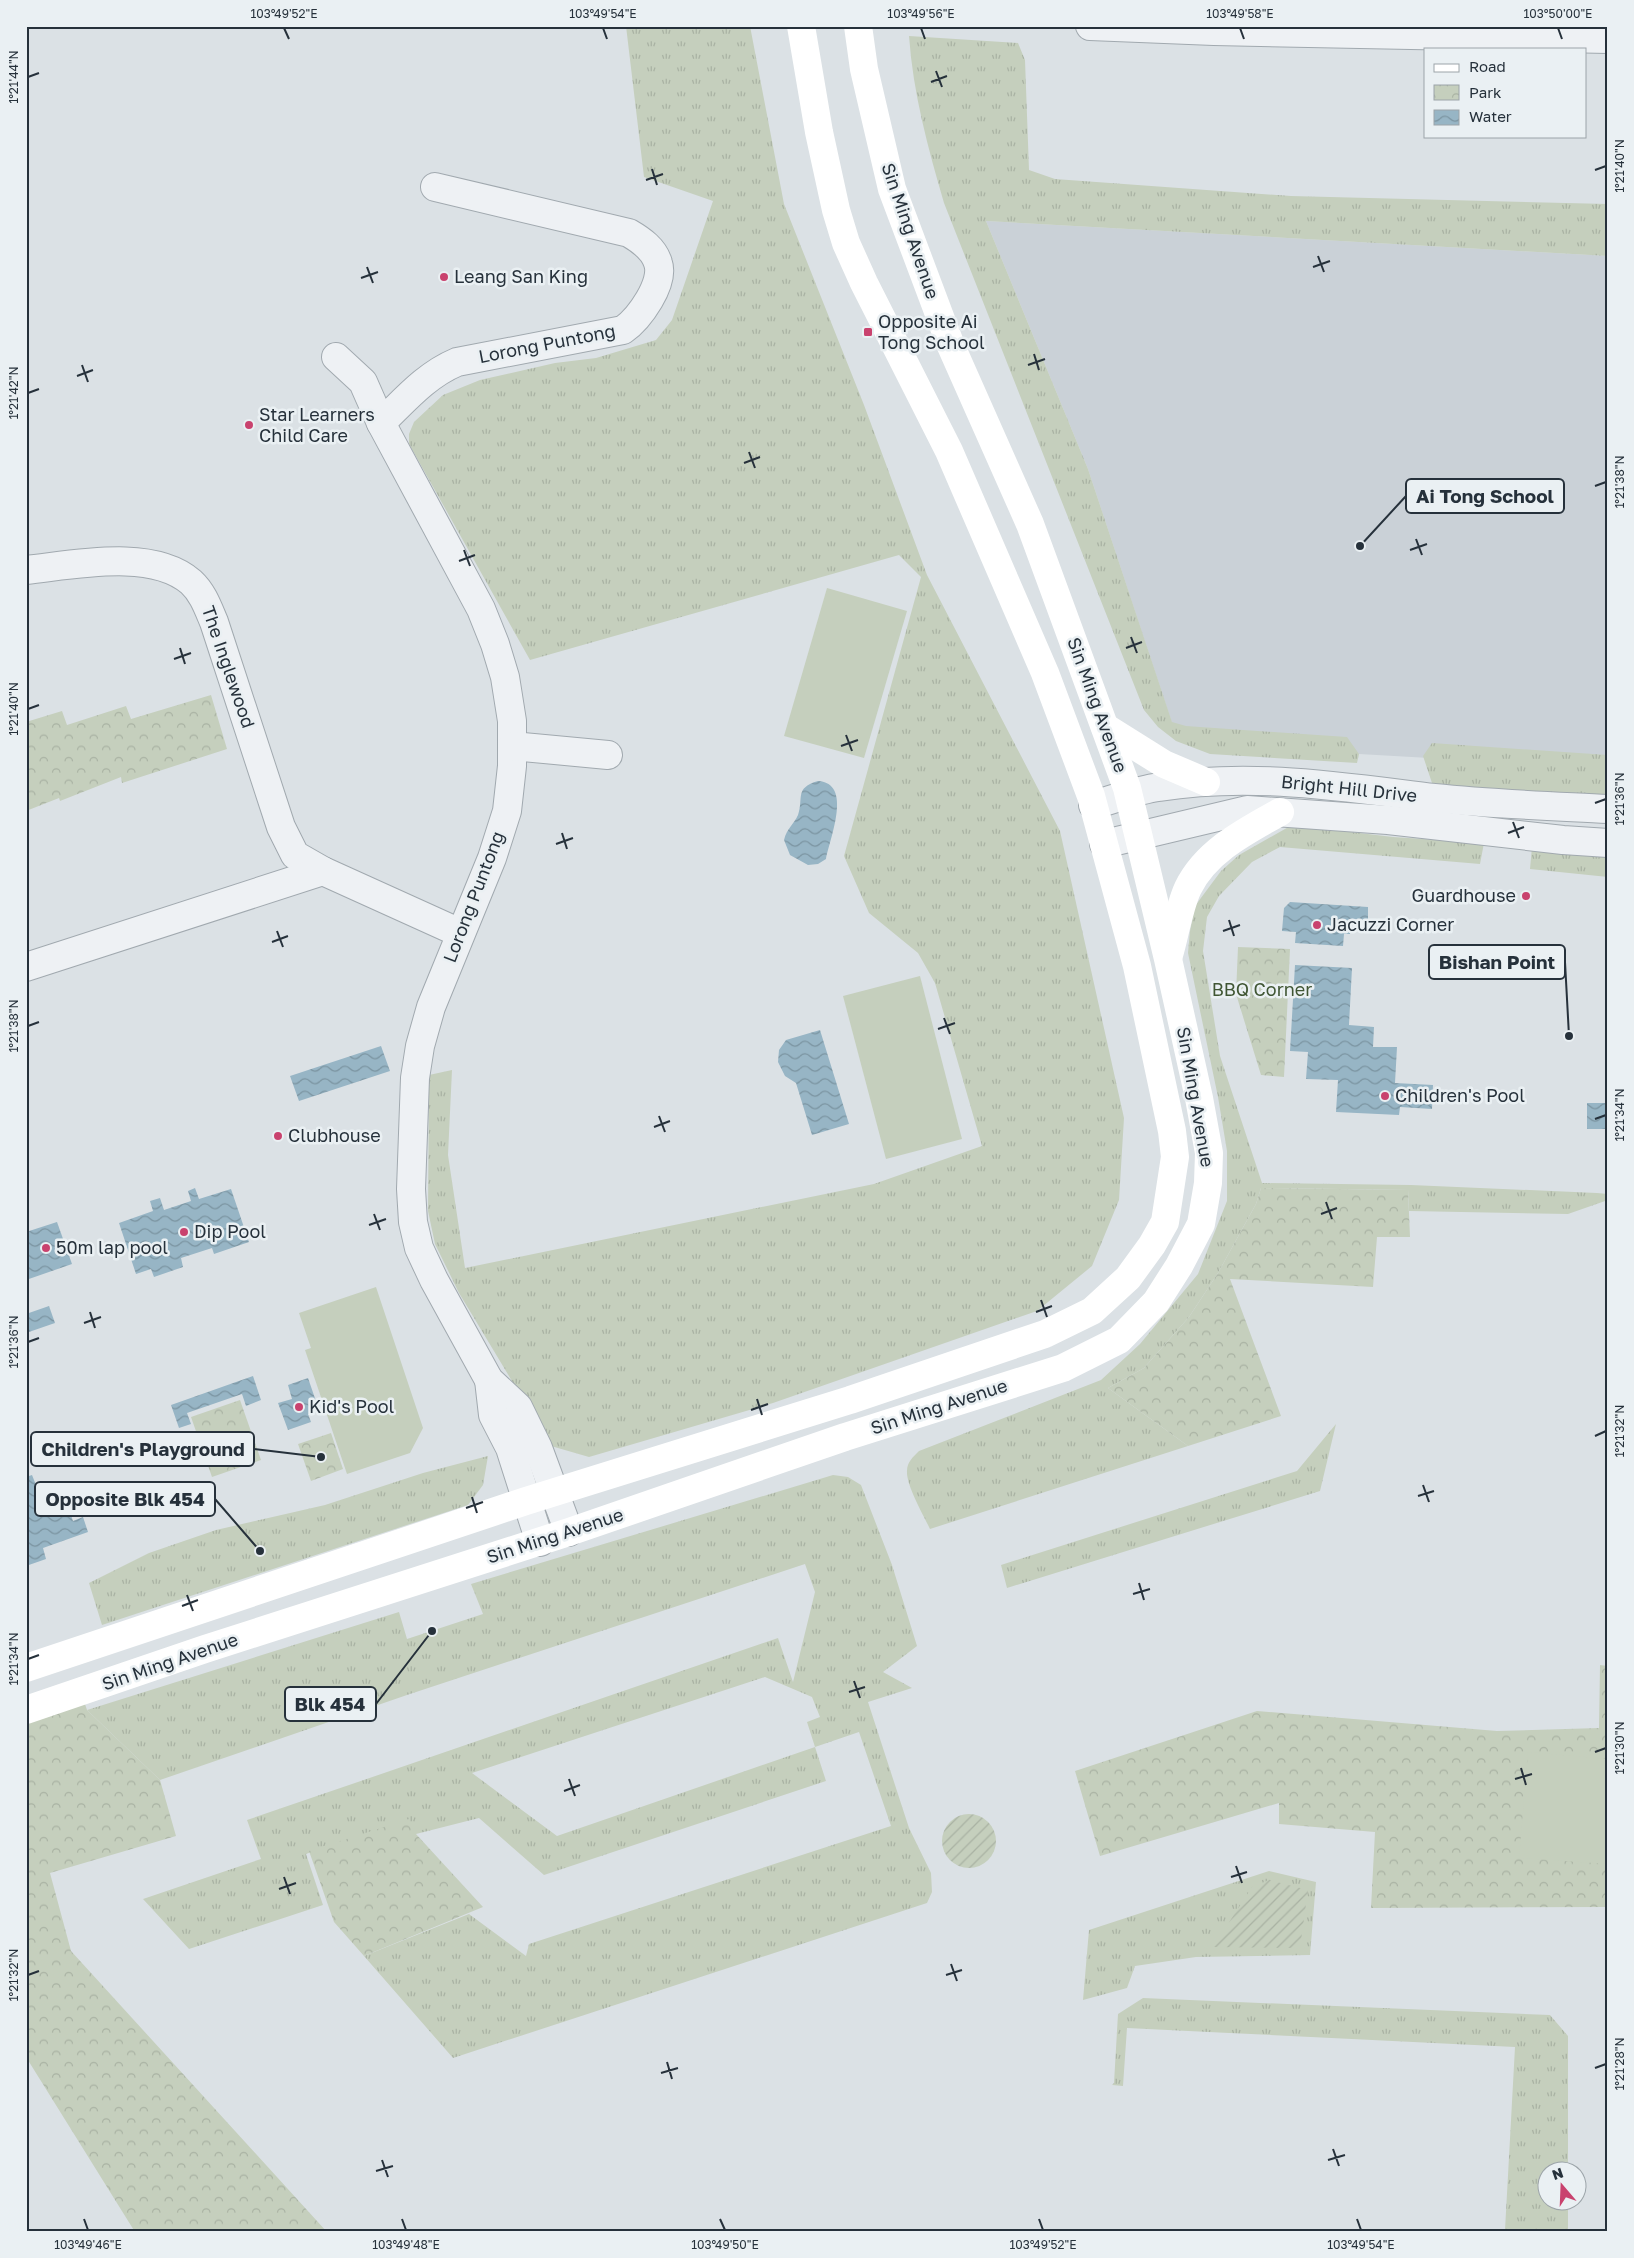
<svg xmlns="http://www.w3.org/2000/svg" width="1634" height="2258" viewBox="0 0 1634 2258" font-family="'Golos Text',sans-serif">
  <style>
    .built { fill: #cad1d7 }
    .grass { fill: url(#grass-tufts); fill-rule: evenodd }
    .park { fill: url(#park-crowns) }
    .garden { fill: url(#garden-furrows) }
    .pitch { fill: #c5cfbd }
    .water { fill: url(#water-waves) }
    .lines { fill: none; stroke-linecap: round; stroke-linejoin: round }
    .street-casing { stroke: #a1a9af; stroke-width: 30 }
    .street { stroke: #eef1f4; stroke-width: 28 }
    .secondary { stroke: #fff; stroke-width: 28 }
    .ticks { fill: none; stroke: #26313b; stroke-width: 2 }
    .poi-dot { fill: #c9426e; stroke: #eaf0f3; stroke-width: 2 }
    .labels { text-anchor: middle; stroke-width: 5; stroke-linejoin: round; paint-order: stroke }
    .street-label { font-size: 18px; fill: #26313b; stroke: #eaf0f3 }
    .poi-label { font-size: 18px; fill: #26313b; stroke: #eaf0f3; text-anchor: start }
    .park-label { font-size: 18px; fill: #405634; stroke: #eaf0f3 }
    .leader { fill: none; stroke: #26313b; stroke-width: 2 }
    .callout-dot { fill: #26313b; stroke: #eaf0f3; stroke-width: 2 }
    .callout { fill: #eaf0f3; stroke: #26313b; stroke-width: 2 }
    .callout-label { font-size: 19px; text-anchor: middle; font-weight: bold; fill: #26313b }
    .neatline { fill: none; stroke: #26313b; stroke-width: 2 }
    .ticks-label { font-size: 12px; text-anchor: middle; fill: #26313b }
  </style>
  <defs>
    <pattern id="grass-tufts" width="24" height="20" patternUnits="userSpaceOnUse" patternTransform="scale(1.25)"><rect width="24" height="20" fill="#c5cfbd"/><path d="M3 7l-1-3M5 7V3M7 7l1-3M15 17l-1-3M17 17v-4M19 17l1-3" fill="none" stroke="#a9b2a3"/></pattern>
    <pattern id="park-crowns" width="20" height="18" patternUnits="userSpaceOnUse" patternTransform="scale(1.25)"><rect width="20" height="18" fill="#c5cfbd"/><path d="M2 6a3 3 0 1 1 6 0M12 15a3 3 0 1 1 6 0" fill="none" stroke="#a9b2a3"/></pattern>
    <pattern id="garden-furrows" width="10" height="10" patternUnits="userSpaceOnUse" patternTransform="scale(1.25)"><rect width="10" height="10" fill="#c5cfbd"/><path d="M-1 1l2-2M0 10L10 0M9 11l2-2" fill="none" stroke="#a9b2a3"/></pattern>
    <pattern id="water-waves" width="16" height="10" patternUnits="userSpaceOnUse" patternTransform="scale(1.25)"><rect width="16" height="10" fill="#97b5c5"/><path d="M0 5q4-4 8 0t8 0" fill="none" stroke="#7b94a1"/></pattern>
  </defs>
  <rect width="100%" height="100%" fill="#dbe1e5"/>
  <polygon class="built" points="986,221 1608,256 1608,768 1359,754 1176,735 1088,469"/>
  <g class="grass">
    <polygon points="626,26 750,26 784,204 864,405 927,575 1060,831 1124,1118 1119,1200 1092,1266 1037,1311 773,1403 589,1457 551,1446 459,1293 435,1244 428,1211 429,1075 452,1070 448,1155 465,1268 874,1184 982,1146 935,983 918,953 869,913 844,856 921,577 899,555 530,660 409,444 409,434 414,422 443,395 480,380 555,363 596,358 656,340 672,320 713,201 644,177"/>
    <path d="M 909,36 L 1018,43 L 1025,60 L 1029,170 L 1055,179 L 1291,196 L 1608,204 L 1608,256 L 986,221 L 1088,469 L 1172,722 L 1186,726 L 1347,737 L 1359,754 L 1357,763 L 1210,754 L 1176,741 L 1158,727 L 1144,710 L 944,203 C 928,148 913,93 909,36 Z"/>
    <polygon points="1432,743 1608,755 1608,806 1436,795 1423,756"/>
    <path d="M 1292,825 L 1393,837 L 1484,843 L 1480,864 L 1280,847 L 1252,862 L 1219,896 L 1207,917 L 1203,951 L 1220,1056 L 1262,1183 L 1411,1185 L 1597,1193 L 1608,1194 L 1608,1200 L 1568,1214 L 1409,1211 L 1408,1190 L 1261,1188 L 1256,1204 L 1218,1273 L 1189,1317 L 1144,1368 L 1108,1388 L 1188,1446 L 930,1529 C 924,1516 906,1485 907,1471 C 907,1462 913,1457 919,1451 L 1101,1380 L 1140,1344 L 1198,1274 L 1227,1201 L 1227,1151 L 1218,1097 L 1188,953 L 1190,931 L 1195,906 L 1221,871 L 1239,855 Z"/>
    <polygon points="1533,836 1608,846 1608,877 1530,869"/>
    <polygon points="1336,1424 1320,1491 1007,1588 1001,1565 1297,1471"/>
    <polygon points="488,1456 483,1485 468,1505 102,1625 89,1583 149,1553 216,1530 325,1505 423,1473"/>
    <path d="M 833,1475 L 848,1477 L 861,1485 L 892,1565 L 917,1646 L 883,1672 L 912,1688 L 868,1702 L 909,1828 L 931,1873 L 932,1892 L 927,1903 L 453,2058 L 364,1956 L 469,1914 L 526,1956 L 529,1944 L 891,1826 L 859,1732 L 815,1747 L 826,1781 L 544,1875 L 479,1818 L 416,1834 L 339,1842 L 306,1854 L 323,1905 L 189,1949 L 143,1899 L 261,1859 L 247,1820 L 778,1638 L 793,1682 L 815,1592 L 805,1564 L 407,1695 L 160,1780 L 87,1710 L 399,1612 L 407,1639 L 483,1614 L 471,1584 ZM 765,1677 L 812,1697 L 820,1717 L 807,1722 L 815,1747 L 557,1836 L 472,1773 Z"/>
    <polygon points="1269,1871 1316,1882 1310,1955 1196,1957 1135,1966 1127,1988 1083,2000 1089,1930"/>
    <polygon points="1143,1998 1550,2015 1568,2036 1568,2170 1546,2170 1546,2200 1568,2201 1568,2232 1505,2230 1515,2047 1127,2028 1123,2086 1112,2085 1114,2083 1118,2014"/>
  </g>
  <g class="park">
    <polygon points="211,695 227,749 122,783 121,777 60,801 59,798 26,811 26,722 62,711 67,725 126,706 131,719"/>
    <polygon points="1238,947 1290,949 1284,1077 1261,1075 1236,994"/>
    <polygon points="1261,1188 1408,1190 1410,1237 1377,1237 1373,1287 1230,1279 1281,1416 1188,1446 1108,1388 1144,1368 1189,1317 1218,1273 1256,1204"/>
    <polygon points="240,1400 261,1460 212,1477 191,1417"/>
    <polygon points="331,1433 343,1469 311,1481 298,1444"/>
    <polygon points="1600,1665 1608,1666 1608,1907 1371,1908 1375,1832 1279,1824 1279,1803 1100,1856 1075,1771 1257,1711 1497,1731 1599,1728"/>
    <polygon points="81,1692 87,1710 160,1780 176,1836 50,1873 71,1951 327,2232 135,2232 26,2057 26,1710"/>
    <polygon points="409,1819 416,1834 483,1907 364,1956 334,1922 309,1851"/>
  </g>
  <g class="garden">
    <circle cx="969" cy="1841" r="27"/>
    <polygon points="1269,1880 1308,1890 1300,1948 1213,1947 1252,1887"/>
  </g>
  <g class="pitch">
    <polygon points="827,588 907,611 864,758 784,736"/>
    <polygon points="920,976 962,1139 886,1159 843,996"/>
    <polygon points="376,1287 423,1428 410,1453 347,1474 305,1350 311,1348 299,1313"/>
    <polygon points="1528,1752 1608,1759 1608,1864 1519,1858"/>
  </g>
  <g class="water">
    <path d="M 818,781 C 853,783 830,838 826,859 L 818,864 L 808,865 L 790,855 L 784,840 C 787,828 794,824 798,815 C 804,798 794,788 818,781 Z"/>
    <polygon points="1290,902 1368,907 1368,920 1351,919 1350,934 1344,934 1343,946 1295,943 1296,932 1282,931 1284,908"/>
    <polygon points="1295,965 1352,968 1349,1025 1374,1027 1373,1047 1397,1047 1395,1083 1433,1085 1432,1109 1400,1107 1399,1115 1336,1112 1338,1080 1306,1079 1308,1052 1290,1051"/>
    <polygon points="820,1030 849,1124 812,1135 796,1083 785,1076 778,1062 779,1050 786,1040"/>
    <polygon points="381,1046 390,1071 299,1101 290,1076"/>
    <rect x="1587" y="1103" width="21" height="26"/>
    <polygon points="195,1188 199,1199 231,1189 249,1242 214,1254 212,1248 181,1258 183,1267 154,1277 151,1269 136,1274 119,1223 153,1211 150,1201 160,1198 164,1210 191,1201 188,1191"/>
    <polygon points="57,1222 72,1264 26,1280 26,1232"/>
    <polygon points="49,1306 55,1323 26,1333 26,1314"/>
    <polygon points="253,1376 261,1400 246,1406 242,1394 187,1413 191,1424 179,1428 171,1405"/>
    <polygon points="308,1378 319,1410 308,1414 311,1422 288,1430 278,1403 292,1399 288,1385"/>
    <polygon points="32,1475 38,1490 60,1483 73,1521 83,1517 88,1532 43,1548 46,1559 26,1566 26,1477"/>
  </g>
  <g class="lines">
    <defs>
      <g id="street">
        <polyline points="1090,26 1214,31 1608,39"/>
        <polyline points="336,357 363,382 381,423 481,609 495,644 505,677 512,721 512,766 507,811 492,858 431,1007 420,1046 415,1078 411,1189 413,1222 419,1248 434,1280 489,1380 518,1407 538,1448 569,1532"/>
        <path d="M 381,423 C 405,400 426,375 457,362 L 623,330 C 639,319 665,283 658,263 C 654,249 641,240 629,233 L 435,187"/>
        <path d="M 26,570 C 74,565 152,548 191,582 C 203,593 208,608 214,622 L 281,827 L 295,855 L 323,871 L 460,933"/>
        <polyline points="512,746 608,755"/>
        <path d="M 1093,805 C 1115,799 1137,790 1159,787 C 1251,772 1343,787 1434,798 C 1491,804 1550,806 1608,809"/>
        <polyline points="1104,844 1247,810 1388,820 1563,840 1608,843"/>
        <polyline points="26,967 323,871"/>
        <polyline points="489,1380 493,1415 510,1448 540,1542"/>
      </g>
    </defs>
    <use href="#street" class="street-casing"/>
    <use href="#street" class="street"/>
    <g class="secondary">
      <polyline points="1105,727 1164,764 1206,782"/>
      <path d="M 1169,955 C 1175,935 1179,907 1188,888 C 1206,851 1246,831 1280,812"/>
      <polyline points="26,1668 526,1501 850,1400 1045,1334 1092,1311 1128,1278 1152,1245 1165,1222 1175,1157 1172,1131 1137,966 1091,796 1045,673 949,451 864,283 846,243 836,210 819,132 801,26"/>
      <polyline points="26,1710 205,1649 569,1532 845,1437 1063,1368 1119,1340 1156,1302 1179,1266 1201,1224 1208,1183 1209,1153 1199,1098 1168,959 1127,788 1030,524 951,346 892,189 864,69 858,26"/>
    </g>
  </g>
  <path class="ticks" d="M 284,28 L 289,39M 603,28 L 607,39M 921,28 L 925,39M 1240,28 L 1244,39M 1558,28 L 1562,39M 936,71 L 942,87M 28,77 L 39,73M 931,82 L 947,76M 652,169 L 657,185M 1595,170 L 1606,166M 646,180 L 663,174M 1318,256 L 1324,272M 367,267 L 373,283M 1313,267 L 1330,261M 361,278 L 378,272M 1034,354 L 1039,370M 82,365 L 88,382M 1028,365 L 1045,359M 77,376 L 93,370M 28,393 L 39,389M 749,452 L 755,468M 744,463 L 760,457M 1595,486 L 1606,482M 1416,539 L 1422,555M 464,550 L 470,566M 1410,550 L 1427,544M 459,561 L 475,555M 1131,637 L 1137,653M 180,648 L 185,664M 1126,648 L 1142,642M 174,659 L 191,653M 28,709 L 39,705M 846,735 L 852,751M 841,746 L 858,740M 1595,803 L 1606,799M 1513,822 L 1519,838M 562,833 L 567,849M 1508,833 L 1524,827M 556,844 L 573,838M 1229,920 L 1234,936M 277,931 L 283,947M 1223,931 L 1240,925M 272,942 L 288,936M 944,1018 L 950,1034M 28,1026 L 39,1022M 938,1029 L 955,1023M 659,1116 L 665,1132M 1595,1119 L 1606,1115M 654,1127 L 670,1121M 1326,1202 L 1332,1219M 374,1214 L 380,1230M 1321,1214 L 1337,1208M 369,1225 L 386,1219M 1041,1300 L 1047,1317M 90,1312 L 95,1328M 1036,1312 L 1052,1306M 84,1323 L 101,1317M 28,1342 L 39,1338M 757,1399 L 762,1415M 751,1410 L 768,1404M 1595,1436 L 1606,1431M 1423,1485 L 1429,1502M 1418,1496 L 1434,1491M 472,1497 L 477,1513M 466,1508 L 483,1502M 1139,1583 L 1144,1600M 1133,1594 L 1150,1589M 187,1595 L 193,1611M 182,1606 L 198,1600M 28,1659 L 39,1655M 854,1681 L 860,1698M 849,1692 L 865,1687M 1595,1752 L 1606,1748M 1521,1768 L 1526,1785M 569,1779 L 575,1796M 1515,1779 L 1532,1774M 564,1791 L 580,1785M 1236,1866 L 1242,1883M 284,1877 L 290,1894M 1231,1877 L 1247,1872M 279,1889 L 296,1883M 951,1964 L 957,1981M 28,1975 L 39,1971M 946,1975 L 962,1970M 667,2062 L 672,2079M 1595,2068 L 1606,2064M 661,2073 L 678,2068M 1333,2149 L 1339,2166M 382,2160 L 388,2177M 1328,2160 L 1345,2155M 376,2171 L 393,2166M 84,2219 L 88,2230M 402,2219 L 406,2230M 720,2219 L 725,2230M 1039,2219 L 1043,2230M 1357,2219 L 1361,2230"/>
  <g class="poi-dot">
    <circle cx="444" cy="277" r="5"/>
    <rect x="863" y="327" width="10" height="10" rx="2.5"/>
    <circle cx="249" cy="425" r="5"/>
    <circle cx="1526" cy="896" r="5"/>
    <circle cx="1317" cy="925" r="5"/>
    <circle cx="1385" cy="1096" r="5"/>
    <circle cx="278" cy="1136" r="5"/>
    <circle cx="184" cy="1232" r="5"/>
    <circle cx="46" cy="1248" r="5"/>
    <circle cx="299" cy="1407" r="5"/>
  </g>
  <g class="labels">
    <g class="street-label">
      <text transform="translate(910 231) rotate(71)" y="6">Sin Ming Avenue</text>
      <text transform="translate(547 344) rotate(-11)" y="6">Lorong Puntong</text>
      <text transform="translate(228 667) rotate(71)" y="6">The Inglewood</text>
      <text transform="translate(1097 705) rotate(70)" y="6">Sin Ming Avenue</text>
      <text transform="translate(1349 789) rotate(6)" y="6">Bright Hill Drive</text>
      <text transform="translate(474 897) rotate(-69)" y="6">Lorong Puntong</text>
      <text transform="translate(1195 1097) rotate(80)" y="6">Sin Ming Avenue</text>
      <text transform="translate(939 1407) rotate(-18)" y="6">Sin Ming Avenue</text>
      <text transform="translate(555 1536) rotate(-18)" y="6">Sin Ming Avenue</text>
      <text transform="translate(170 1662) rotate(-19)" y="6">Sin Ming Avenue</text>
    </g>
    <g class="poi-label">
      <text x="454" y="283">Leang San King</text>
      <text x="878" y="328">Opposite Ai<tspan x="878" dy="21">Tong School</tspan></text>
      <text x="259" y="421">Star Learners<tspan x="259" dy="21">Child Care</tspan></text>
      <text x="1516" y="902" text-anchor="end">Guardhouse</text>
      <text x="1327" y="931">Jacuzzi Corner</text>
      <text x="1395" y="1102">Children's Pool</text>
      <text x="288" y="1142">Clubhouse</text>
      <text x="194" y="1238">Dip Pool</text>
      <text x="56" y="1254">50m lap pool</text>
      <text x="309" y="1413">Kid's Pool</text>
    </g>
    <g class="park-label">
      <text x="1262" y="996">BBQ Corner</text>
    </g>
  </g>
  <path class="leader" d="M1360 546L1406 496M1569 1036L1565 962M321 1457L254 1449M260 1551L215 1499M432 1631L376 1704"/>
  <g class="callout-dot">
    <circle cx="1360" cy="546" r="5"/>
    <circle cx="1569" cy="1036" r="5"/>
    <circle cx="321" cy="1457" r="5"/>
    <circle cx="260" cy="1551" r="5"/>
    <circle cx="432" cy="1631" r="5"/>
  </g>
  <g class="callout">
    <rect x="1406" y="479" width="158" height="34" rx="5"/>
    <rect x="1429" y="945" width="136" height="34" rx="5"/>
    <rect x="31" y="1432" width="223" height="34" rx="5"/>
    <rect x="35" y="1482" width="180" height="34" rx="5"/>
    <rect x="285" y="1687" width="91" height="34" rx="5"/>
  </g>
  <g class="callout-label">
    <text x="1485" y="503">Ai Tong School</text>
    <text x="1497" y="969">Bishan Point</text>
    <text x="143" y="1456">Children's Playground</text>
    <text x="125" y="1506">Opposite Blk 454</text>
    <text x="330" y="1711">Blk 454</text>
  </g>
  <rect width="1634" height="2258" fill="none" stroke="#eaf0f3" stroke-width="55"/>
  <rect x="1424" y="48" width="162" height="90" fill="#eaf0f3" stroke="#9ca4a9"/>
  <rect x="1434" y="64" width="25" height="8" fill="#ffffff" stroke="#9ca4a9"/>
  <text x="1469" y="72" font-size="15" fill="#26313b">Road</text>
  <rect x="1434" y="85" width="25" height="15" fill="url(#park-crowns)" stroke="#9ca4a9"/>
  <text x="1469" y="98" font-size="15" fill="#26313b">Park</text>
  <rect x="1434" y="110" width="25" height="15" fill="url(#water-waves)" stroke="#9ca4a9"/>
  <text x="1469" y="122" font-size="15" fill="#26313b">Water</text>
  <g transform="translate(1562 2186) rotate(341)"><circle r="24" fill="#eaf0f3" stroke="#9ca4a9"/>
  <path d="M0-4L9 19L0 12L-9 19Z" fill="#c9426e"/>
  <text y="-8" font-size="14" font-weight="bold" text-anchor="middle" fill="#26313b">N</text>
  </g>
  <rect x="28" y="28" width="1578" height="2202" class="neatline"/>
  <g class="ticks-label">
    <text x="284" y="18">103°49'52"E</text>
    <text x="603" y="18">103°49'54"E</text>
    <text x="921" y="18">103°49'56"E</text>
    <text x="1240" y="18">103°49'58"E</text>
    <text x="1558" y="18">103°50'00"E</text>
    <text transform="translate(14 77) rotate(-90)" y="4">1°21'44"N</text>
    <text transform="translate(1620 166) rotate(-90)" y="4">1°21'40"N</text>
    <text transform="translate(14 393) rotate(-90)" y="4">1°21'42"N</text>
    <text transform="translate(1620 482) rotate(-90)" y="4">1°21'38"N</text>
    <text transform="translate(14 709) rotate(-90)" y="4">1°21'40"N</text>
    <text transform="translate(1620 799) rotate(-90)" y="4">1°21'36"N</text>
    <text transform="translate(14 1026) rotate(-90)" y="4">1°21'38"N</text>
    <text transform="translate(1620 1115) rotate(-90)" y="4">1°21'34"N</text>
    <text transform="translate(14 1342) rotate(-90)" y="4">1°21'36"N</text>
    <text transform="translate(1620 1431) rotate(-90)" y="4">1°21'32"N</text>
    <text transform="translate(14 1659) rotate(-90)" y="4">1°21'34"N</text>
    <text transform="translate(1620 1748) rotate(-90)" y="4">1°21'30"N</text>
    <text transform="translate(14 1975) rotate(-90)" y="4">1°21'32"N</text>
    <text transform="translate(1620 2064) rotate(-90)" y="4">1°21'28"N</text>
    <text x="88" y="2249">103°49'46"E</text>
    <text x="406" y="2249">103°49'48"E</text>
    <text x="725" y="2249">103°49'50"E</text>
    <text x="1043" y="2249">103°49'52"E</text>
    <text x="1361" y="2249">103°49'54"E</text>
  </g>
</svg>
